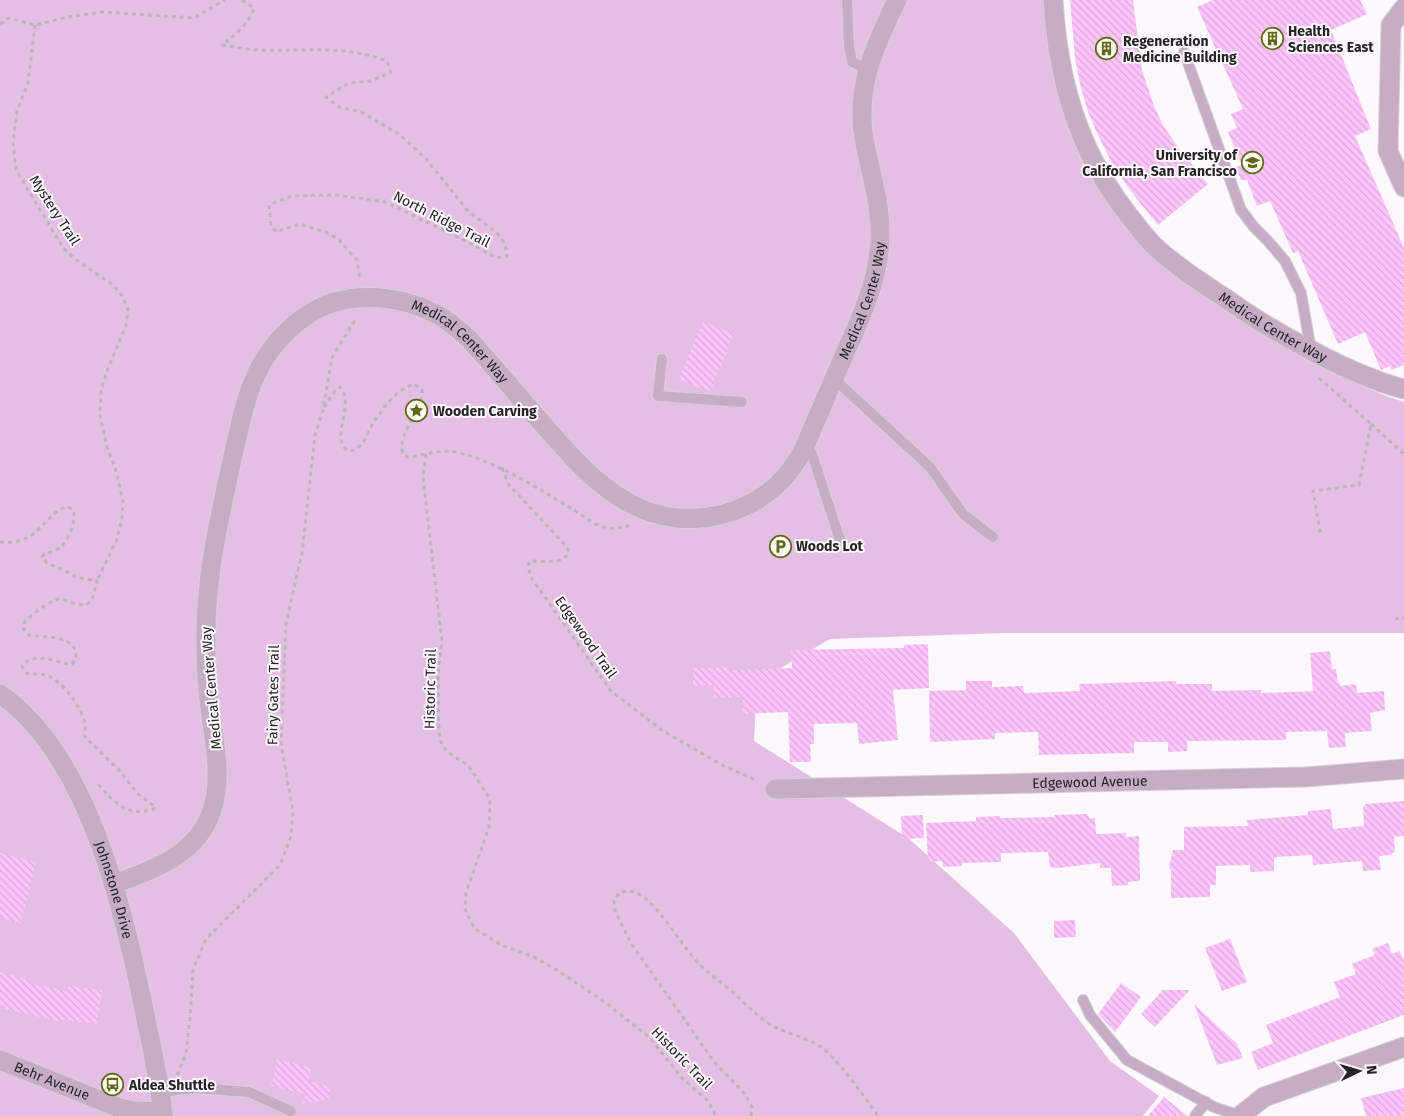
<svg xmlns="http://www.w3.org/2000/svg" width="1404" height="1116" viewBox="0 0 1404 1116" font-family="'Fira Sans',sans-serif">
  <style>
    .park { fill: #e5bee5 }
    .building { fill: url(#building-back-hatch) }
    .lines { fill: none; stroke-linecap: round; stroke-linejoin: round }
    .lane-casing { stroke: #d5d2d5; stroke-width: 12 }
    .street-casing { stroke: #d5d2d5; stroke-width: 21 }
    .path { stroke: #b8b5b8; stroke-width: 3; stroke-dasharray: 4 4; stroke-linecap: butt }
    .lane { stroke: #c6adc5; stroke-width: 10 }
    .street { stroke: #c6adc5; stroke-width: 19 }
    .labels { text-anchor: middle; stroke-width: 4; stroke-linejoin: round; paint-order: stroke }
    .poi-label { font-size: 14px; font-weight: bold; fill: #252425; stroke: #fcf8fc; text-anchor: start }
    .street-label { font-size: 14px; fill: #252425; stroke: #fcf8fc }
  </style>
  <defs>
    <pattern id="building-back-hatch" width="6" height="6" patternUnits="userSpaceOnUse" patternTransform="scale(1.25)"><rect width="6" height="6" fill="#fdc5fc"/><path d="M-1 5l2 2M0 0l6 6M5-1l2 2" fill="none" stroke="#d9a9d8"/></pattern>
  </defs>
  <rect width="100%" height="100%" fill="#fcf8fc"/>
  <polygon class="park" points="0,0 1050,0 1052,46 1057,94 1085,157 1124,224 1264,331 1330,371 1383,395 1404,402 1404,633 1002,633 830,639 757,682 754,741 908,838 1014,933 1110,1061 1159,1096 1143,1116 0,1116"/>
  <g class="building">
    <polygon points="1070,0 1133,0 1142,70 1154,106 1164,127 1183,154 1208,184 1158,225 1136,198 1115,169 1098,135 1088,112 1080,84 1075,58"/>
    <polygon points="1213,0 1360,0 1367,14 1331,30 1371,129 1355,136 1404,248 1404,365 1391,370 1390,366 1381,370 1365,332 1338,344 1298,251 1293,253 1270,201 1257,206 1247,180 1241,180 1236,167 1242,165 1228,132 1237,128 1231,114 1243,109 1197,7"/>
    <polygon points="703,321 734,334 710,392 679,379"/>
    <polygon points="928,644 929,688 893,690 898,740 859,744 857,723 814,724 814,744 810,744 811,762 790,762 788,712 743,714 743,697 714,698 713,685 693,686 693,668 727,667 728,670 792,668 791,650 904,648 904,645"/>
    <polygon points="1330,651 1332,669 1336,669 1338,683 1340,682 1340,686 1356,684 1357,693 1384,691 1385,710 1370,713 1372,731 1345,733 1346,747 1329,748 1327,731 1286,732 1286,740 1187,741 1188,751 1168,752 1168,742 1134,742 1134,753 1039,755 1038,732 995,733 995,739 930,742 929,691 966,690 966,681 992,681 992,687 1023,686 1024,693 1080,691 1079,684 1176,681 1177,684 1212,684 1212,691 1261,690 1261,693 1313,691 1310,653"/>
    <polygon points="1404,801 1404,836 1394,837 1395,852 1392,853 1392,855 1379,856 1381,870 1363,871 1362,861 1313,865 1312,855 1276,857 1276,858 1274,858 1274,871 1250,872 1250,865 1216,866 1216,885 1210,885 1210,897 1171,898 1171,870 1169,867 1173,850 1184,850 1184,827 1248,826 1247,820 1308,815 1308,811 1331,809 1333,829 1364,826 1363,806 1365,806 1365,804"/>
    <polygon points="1086,814 1090,818 1095,818 1096,834 1126,833 1126,837 1139,836 1140,881 1128,882 1128,885 1112,886 1111,868 1100,868 1100,863 1058,868 1050,867 1048,852 1001,853 1001,862 962,863 962,866 943,867 942,861 928,862 926,823 976,821 976,817 1000,816 1000,818 1055,817 1054,815"/>
    <polygon points="923,815 924,838 902,839 901,816"/>
    <polygon points="0,853 36,862 21,923 0,918"/>
    <polygon points="1075,920 1076,937 1054,938 1054,921"/>
    <polygon points="1230,939 1247,982 1222,991 1205,948"/>
    <polygon points="1388,943 1392,954 1400,951 1404,961 1404,1015 1258,1070 1251,1052 1273,1043 1266,1025 1340,997 1334,982 1356,974 1352,964 1375,955 1372,949"/>
    <polygon points="0,972 30,980 29,983 67,991 69,986 102,990 97,1024 63,1020 63,1022 4,1009 5,1006 0,1005"/>
    <polygon points="1121,983 1141,997 1115,1032 1098,1014"/>
    <polygon points="1163,990 1190,990 1155,1027 1141,1014"/>
    <polygon points="1194,1004 1237,1044 1243,1058 1217,1065"/>
    <polygon points="277,1059 312,1068 305,1094 271,1086"/>
    <polygon points="309,1081 331,1087 328,1100 302,1104"/>
    <polygon points="1404,1088 1404,1116 1366,1116 1361,1098"/>
    <polygon points="1164,1097 1187,1116 1148,1116"/>
  </g>
  <g class="lines">
    <defs>
      <g id="lane">
        <polyline points="847,0 849,46 852,62 867,69"/>
        <polyline points="1184,52 1241,210 1254,227 1268,241 1285,261 1301,293 1311,350"/>
        <polyline points="662,359 658,396 742,402"/>
        <polyline points="834,379 930,467 963,514 993,537"/>
        <polyline points="805,445 812,454 841,543"/>
        <polyline points="1083,1000 1090,1015 1127,1060 1214,1107 1240,1116"/>
        <polyline points="160,1092 196,1088 249,1092 291,1111"/>
        <polyline points="1195,1116 1206,1102"/>
      </g>
      <g id="street">
        <path id="s1" d="M 1053,0 C 1058,79 1077,148 1126,212 C 1134,223 1143,234 1152,244 C 1179,270 1214,290 1244,311 C 1275,332 1307,349 1340,365 C 1360,374 1382,384 1404,389"/>
        <polyline points="1404,8 1391,25 1388,151 1404,187"/>
        <path id="s2" d="M 0,694 C 89,755 125,914 145,1015 C 152,1048 160,1082 163,1116"/>
        <path id="s3" d="M 775,789 L 1306,777 L 1404,769"/>
        <path id="s4" d="M 113,884 C 153,870 198,855 212,810 C 222,779 215,747 211,715 C 208,694 206,671 206,649 C 204,585 218,523 232,460 C 239,431 244,400 257,373 C 271,342 303,311 335,302 C 368,293 406,298 436,314 C 448,320 459,330 469,339 C 493,366 517,394 541,422 C 568,453 594,484 631,504 C 687,534 762,516 796,462 C 804,451 808,438 814,425 C 822,406 831,386 839,367 C 855,330 875,291 879,251 C 884,213 871,176 864,139 C 855,88 875,45 897,0"/>
        <path id="s5" d="M 0,1060 L 117,1107 L 132,1111 L 163,1112"/>
        <polyline points="1240,1116 1264,1097 1404,1047"/>
      </g>
    </defs>
    <use href="#lane" class="lane-casing"/>
    <use href="#street" class="street-casing"/>
    <g class="path">
      <path d="M 242,0 L 254,8 C 248,25 236,34 222,45 C 234,47 246,49 257,50 C 304,52 342,44 387,61 L 391,72 L 371,81 L 349,83 L 326,97 L 339,107 L 361,112 L 399,134 L 426,159 L 468,211 L 497,233 L 505,244 L 507,256 L 496,258 L 466,241 L 385,202 L 336,195 L 292,196 L 269,205 L 271,225 L 276,232 L 300,224 L 328,233 L 339,240 L 357,260 L 360,280"/>
      <polyline points="0,24 9,18 35,25 68,17 103,12 194,18 225,0"/>
      <polyline points="35,25 28,83 17,111 13,142 16,170 63,248 75,259 113,285 122,296 128,309 126,325 107,371 101,390 100,415 107,448 115,467 120,488 123,502 122,518 117,539 97,581"/>
      <polyline points="1319,378 1371,424 1359,485 1313,491 1321,536"/>
      <path d="M 324,407 L 335,391 L 340,387 C 356,405 329,438 348,451 C 350,451 353,451 355,449 C 363,446 367,435 371,427 C 381,410 395,390 414,384 L 422,390 C 423,413 400,427 402,451 L 407,457 C 424,456 439,449 456,452 C 497,462 532,485 569,507 C 582,514 593,526 608,528 C 616,529 624,527 631,525"/>
      <polyline points="1371,424 1404,454"/>
      <polyline points="426,454 423,477 442,642 438,672 439,733 442,746 453,756 468,765 490,799 489,827 466,893 465,909 474,928 501,945 534,957 557,970 606,1003 649,1037 683,1079 708,1101 716,1116"/>
      <path d="M 502,468 L 509,485 L 566,546 L 569,552 C 563,565 544,561 531,561 L 528,564 L 530,576 L 611,691 L 663,731 L 724,766 L 758,781"/>
      <path d="M 0,542 C 41,547 47,507 69,507 L 74,512 C 75,524 68,544 56,550 C 53,552 48,553 44,554 L 42,557 L 47,563 L 66,571 L 76,577 L 97,581 L 92,600 C 82,611 71,600 59,599 C 53,599 31,615 26,620 C 24,622 24,625 23,627 L 25,632 L 29,635 C 46,638 78,634 76,659 L 72,664 L 68,664 C 54,661 32,652 22,666 L 26,673 C 32,675 39,673 46,675 C 62,680 81,707 85,723 C 86,727 84,731 84,735 L 86,738 L 119,770 L 137,793 L 156,808 C 128,819 115,803 97,783"/>
      <polyline points="1395,619 1404,618"/>
      <polyline points="177,1075 186,1054 190,1019 193,970 206,939 280,865 291,836 293,811 281,744 286,623 302,553 315,435 323,410 332,357 357,317"/>
      <path d="M 751,1116 L 752,1107 L 745,1094 L 714,1062 L 631,943 L 615,911 L 614,901 L 619,893 C 625,891 631,890 637,893 C 660,904 681,947 702,967 C 710,974 719,981 728,988 C 743,1001 755,1015 771,1025 C 789,1035 810,1037 826,1051 C 846,1070 862,1094 878,1116"/>
    </g>
    <use href="#lane" class="lane"/>
    <use href="#street" class="street"/>
  </g>
  <defs>
    <symbol id="building-ring" viewBox="-11 -11 22 22"><circle r="9.5" fill="#fcf8fc" stroke="#5f6a10" stroke-width="1.5"/><path d="M-4-6H4V6H1V3H-1V6H-4ZM-2.5-4.3h1.7v1.8h-1.7ZM.8-4.3h1.7v1.8H.8ZM-2.5-1h1.7V.8h-1.7ZM.8-1h1.7V.8H.8Z" fill="#5f6a10"/></symbol>
    <symbol id="university-ring" viewBox="-11 -11 22 22"><circle r="9.5" fill="#fcf8fc" stroke="#5f6a10" stroke-width="1.5"/><path d="M0-5L7-2L0 1L-7-2ZM-4 1L0 2.5L4 1V4Q0 6-4 4Z" fill="#5f6a10"/></symbol>
    <symbol id="sight-ring" viewBox="-11 -11 22 22"><circle r="9.5" fill="#fcf8fc" stroke="#5f6a10" stroke-width="1.5"/><path d="M0-6L1.8-2.2L6-1.7L2.9 1.2L3.7 5.4L0 3.3L-3.7 5.4L-2.9 1.2L-6-1.7L-1.8-2.2Z" fill="#5f6a10"/></symbol>
    <symbol id="parking-ring" viewBox="-11 -11 22 22"><circle r="9.5" fill="#fcf8fc" stroke="#5f6a10" stroke-width="1.5"/><path d="M-3.5-5.5H1a3.5 3.5 0 0 1 0 7H-1V5.5H-3.5ZM-1-3.4V-.6H.8a1.4 1.4 0 0 0 0-2.8Z" fill="#5f6a10"/></symbol>
    <symbol id="bus-ring" viewBox="-11 -11 22 22"><circle r="9.5" fill="#fcf8fc" stroke="#5f6a10" stroke-width="1.5"/><path d="M-5-6H5V4H4V6H2V4H-2V6H-4V4H-5ZM-3.5-4V0h7V-4ZM-3.5 1.2v1.5H-2V1.2ZM2 1.2v1.5H3.5V1.2Z" fill="#5f6a10"/></symbol>
  </defs>
  <g fill-rule="evenodd">
    <use href="#building-ring" x="1260" y="26" width="25" height="25"/>
    <use href="#building-ring" x="1094" y="36" width="25" height="25"/>
    <use href="#university-ring" x="1240" y="150" width="25" height="25"/>
    <use href="#sight-ring" x="404" y="398" width="25" height="25"/>
    <use href="#parking-ring" x="768" y="534" width="25" height="25"/>
    <use href="#bus-ring" x="100" y="1072" width="25" height="25"/>
  </g>
  <g class="labels">
    <g class="poi-label">
      <text x="1288" y="36">Health<tspan x="1288" dy="16">Sciences East</tspan></text>
      <text x="1123" y="46">Regeneration<tspan x="1123" dy="16">Medicine Building</tspan></text>
      <text x="1237" y="160" text-anchor="end">University of<tspan x="1237" dy="16">California, San Francisco</tspan></text>
      <text x="433" y="416">Wooden Carving</text>
      <text x="796" y="551">Woods Lot</text>
      <text x="129" y="1090">Aldea Shuttle</text>
    </g>
    <g class="street-label">
      <text transform="translate(55 210) rotate(57)" y="5">Mystery Trail</text>
      <text transform="translate(442 219) rotate(27)" y="5">North Ridge Trail</text>
      <text dy="5" stroke="none"><textPath href="#s4" startOffset="1421">Medical Center Way</textPath></text>
      <text dy="5" stroke="none"><textPath href="#s1" startOffset="416">Medical Center Way</textPath></text>
      <text dy="5" stroke="none"><textPath href="#s4" startOffset="821">Medical Center Way</textPath></text>
      <text transform="translate(586 637) rotate(55)" y="5">Edgewood Trail</text>
      <text transform="translate(211 688) rotate(-95)" y="5">Medical Center Way</text>
      <text transform="translate(430 689) rotate(-89)" y="5">Historic Trail</text>
      <text transform="translate(273 695) rotate(-89)" y="5">Fairy Gates Trail</text>
      <text dy="5" stroke="none"><textPath href="#s3" startOffset="315">Edgewood Avenue</textPath></text>
      <text dy="5" stroke="none"><textPath href="#s2" startOffset="231">Johnstone Drive</textPath></text>
      <text transform="translate(682 1058) rotate(46)" y="5">Historic Trail</text>
      <text dy="5" stroke="none"><textPath href="#s5" startOffset="56">Behr Avenue</textPath></text>
    </g>
  </g>
  <g transform="translate(1359 1071) rotate(85)" stroke="#fcf8fc" stroke-width="4" paint-order="stroke">
  <path d="M0-4L9 19L0 12L-9 19Z" fill="#252425"/>
  <text y="-8" font-size="14" font-weight="bold" text-anchor="middle" fill="#252425">N</text>
  </g>
</svg>
